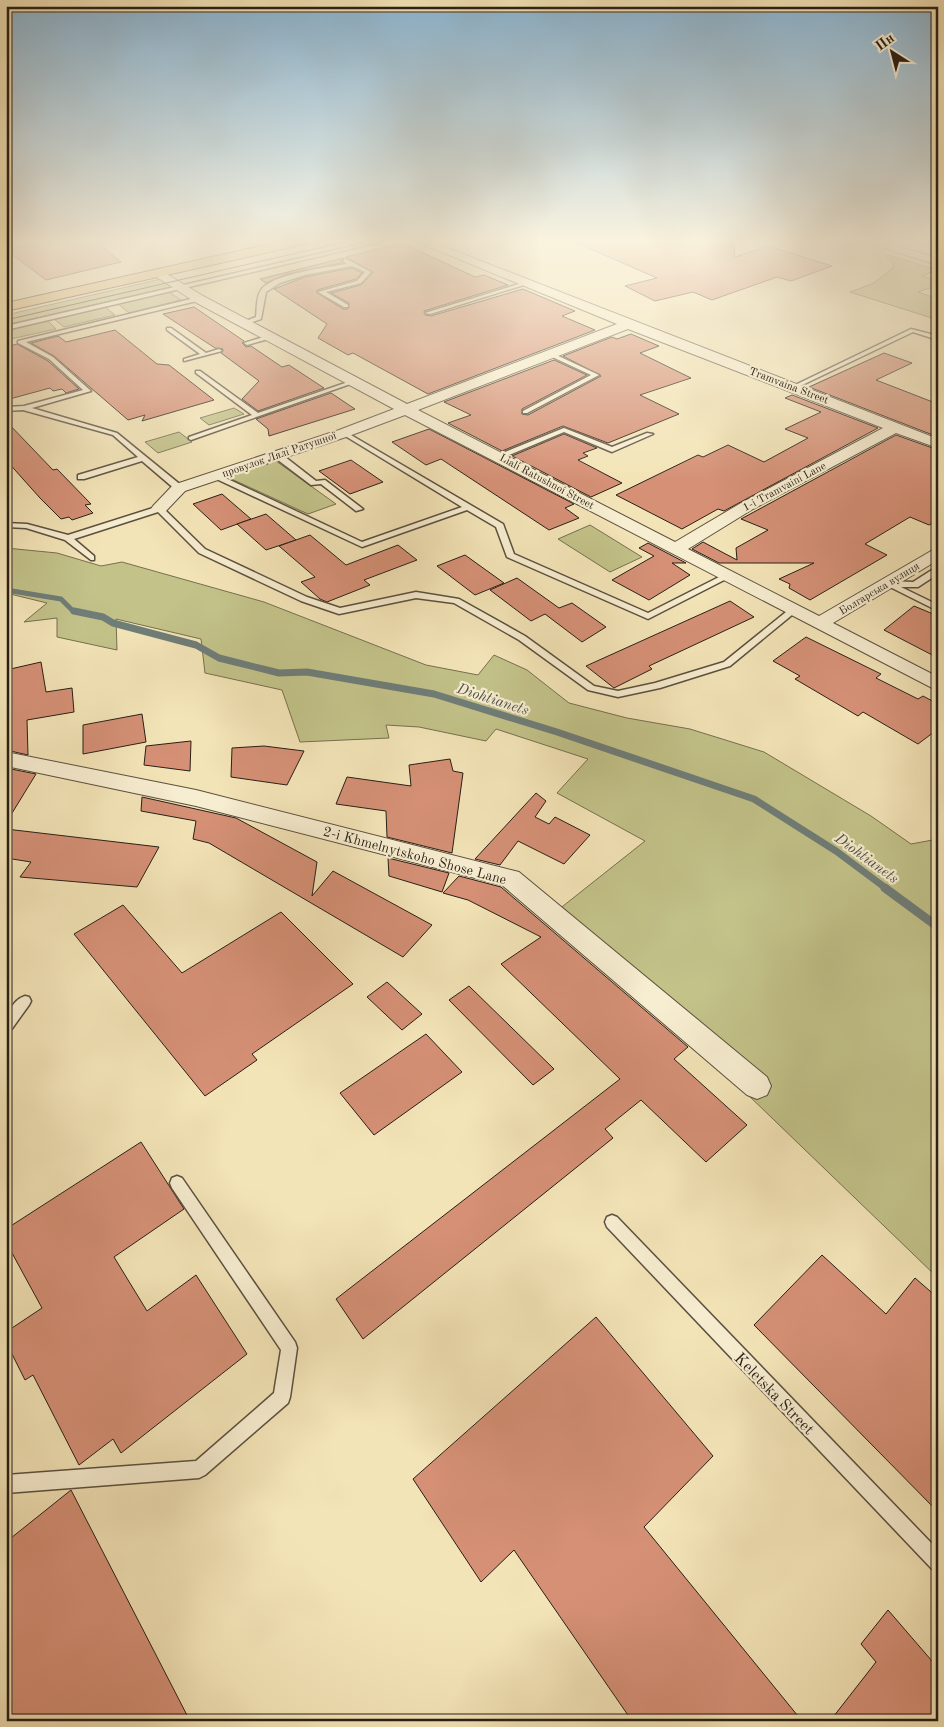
<svg xmlns="http://www.w3.org/2000/svg" width="944" height="1727" viewBox="0 0 944 1727" font-family="'Old Standard TT',serif">
  <style>
    .green { fill: #c2c289; stroke: #757050 }
    .lines { fill: none; stroke-linecap: round; stroke-linejoin: round }
    .stream-far2 { stroke: #6f7d78; stroke-width: 5 }
    .stream-far1 { stroke: #6f7d78; stroke-width: 7 }
    .stream { stroke: #6f7d78; stroke-width: 9 }
    .building { fill: #d59076; stroke: #281f17 }
    .service-casing { stroke: #5b503f; stroke-width: 3 }
    .minor-casing { stroke: #5b503f; stroke-width: 2 }
    .primary-casing { stroke: #281f17; stroke-width: 2 }
    .service { fill: #f7edd0; fill-rule: evenodd }
    .minor { fill: #f7edd0; fill-rule: evenodd }
    .primary { fill: #eac27c; fill-rule: evenodd }
    .tram { stroke: #281f17; stroke-width: 1 }
    .labels { text-anchor: middle; stroke-width: 4.5; stroke-linejoin: round; paint-order: stroke }
    .far-street-label { font-size: 11px; fill: #281f17; stroke: #f7edd0 }
    .street-label { font-size: 14px; fill: #281f17; stroke: #f7edd0 }
    .water-label { font-size: 15px; font-style: italic; fill: #4c4e47; stroke: #f7edd0 }
    .near-street-label { font-size: 16px; fill: #281f17; stroke: #f7edd0 }
  </style>
  <rect width="100%" height="100%" fill="#f3e4b7"/>
  <filter id="stains"><feTurbulence type="fractalNoise" baseFrequency=".004" numOctaves="4"/><feColorMatrix values="0 0 0 0 .2 0 0 0 0 .09 0 0 0 0 .02 0 0 0 .5 -.17"/></filter>
  <radialGradient id="worn" r=".72"><stop offset=".6" stop-color="#630" stop-opacity="0"/><stop offset="1" stop-color="#630" stop-opacity=".3"/></radialGradient>
  <g class="green">
    <polygon points="889,255 936,270 922,276 938,281 938,290 930,288 918,292 938,299 938,320 850,292 874,283 893,268 893,262 886,256"/>
    <polygon points="161,279 171,287 6,325 6,315"/>
    <polygon points="169,292 181,300 129,313 118,304"/>
    <polygon points="105,307 115,315 64,327 54,319"/>
    <polygon points="48,321 56,329 6,340 6,330"/>
    <polygon points="234,408 244,414 209,425 200,418"/>
    <polygon points="179,432 192,442 158,453 145,442"/>
    <polygon points="276,461 336,504 308,514 227,477"/>
    <polygon points="590,525 642,557 610,572 558,539"/>
    <polygon points="6,548 57,553 101,566 122,562 264,602 426,665 478,675 494,655 527,670 569,703 627,718 690,729 764,752 871,816 911,844 938,839 938,1278 746,1093 553,914 645,841 557,793 588,759 496,729 486,741 419,727 386,725 389,738 300,742 282,690 205,673 201,639 116,619 117,650 57,637 57,618 24,622 47,603 6,593"/>
  </g>
  <g class="lines">
    <polyline class="stream-far2" points="6,590 61,599 73,611 80,612"/>
    <polyline class="stream-far1" points="74,611 103,617 113,623 196,645 219,658 279,673 307,672 434,694 557,732 754,799 836,851 887,889"/>
    <polyline class="stream" points="885,888 938,927"/>
  </g>
  <g class="building">
    <polygon points="52,240 94,240 121,262 46,280 6,250"/>
    <polygon points="570,240 733,240 735,257 768,246 832,266 791,281 777,277 712,300 693,292 655,301 625,286 657,278"/>
    <polygon points="402,243 475,277 484,275 508,285 424,311 425,315 431,316 523,289 575,311 562,316 595,330 428,394 353,353 348,355 318,338 327,324 274,289 305,277 352,268 362,273 356,279 317,290 316,292 343,309 348,309 349,303 331,293 361,285 373,272 346,257"/>
    <polygon points="344,258 341,261 342,263 287,274 266,283 260,279"/>
    <polygon points="194,307 244,341 242,343 246,347 251,346 282,367 289,365 324,388 258,411 242,399 259,381 221,353 223,349 215,348 163,314"/>
    <polygon points="115,330 157,364 169,365 214,400 142,421 145,415 128,420 54,356 31,343 58,336 66,342"/>
    <polygon points="631,334 659,346 640,353 691,378 640,395 679,414 608,443 563,426 502,451 448,423 471,415 444,402 554,360 587,375 522,409 522,414 528,415 601,376 563,356 612,337 617,339"/>
    <polygon points="17,344 48,361 79,389 66,393 62,389 53,391 50,388 6,400 6,347"/>
    <polygon points="884,353 912,363 876,380 938,404 938,437 809,387"/>
    <polygon points="331,393 355,409 269,436 268,429 256,419"/>
    <polygon points="792,395 878,428 724,511 718,509 682,529 616,495 698,455 703,457 728,445 764,462 808,438 785,429 821,412 785,398"/>
    <polygon points="6,421 53,470 57,469 91,504 85,505 93,513 72,520 69,517 61,519 40,498 6,460"/>
    <polygon points="429,429 574,504 565,508 579,518 549,530 441,459 426,465 392,442"/>
    <polygon points="564,434 597,448 583,453 588,456 578,460 622,483 591,497 512,456"/>
    <polygon points="896,435 938,450 938,520 929,525 910,517 865,544 887,555 810,600 789,588 790,584 779,579 814,563 719,563 692,549 703,542 737,560 736,548 768,530 741,519"/>
    <polygon points="351,460 383,482 350,494 319,471"/>
    <polygon points="222,494 251,519 221,530 193,504"/>
    <polygon points="266,514 296,540 266,550 237,524"/>
    <polygon points="310,535 346,565 398,545 417,560 364,580 370,585 327,602 320,599 301,582 315,577 279,546"/>
    <polygon points="648,543 686,563 672,563 690,575 649,600 612,580 654,556 639,548"/>
    <polygon points="465,555 504,583 475,595 437,566"/>
    <polygon points="517,578 559,608 572,603 606,627 582,642 545,614 531,621 490,590"/>
    <polygon points="730,601 754,617 649,666 652,669 614,688 586,666"/>
    <polygon points="914,606 938,616 938,658 884,630"/>
    <polygon points="806,637 881,674 876,678 918,699 923,696 938,704 938,729 918,744 863,712 858,716 795,679 800,676 773,661"/>
    <polygon points="41,662 46,692 72,688 74,712 27,720 28,755 6,750 6,670"/>
    <polygon points="142,714 146,742 83,754 83,725"/>
    <polygon points="191,741 190,771 144,765 146,746"/>
    <polygon points="264,746 304,751 287,785 231,777 232,748"/>
    <polygon points="450,759 453,771 463,773 452,853 387,837 386,811 336,804 347,777 411,786 409,765"/>
    <polygon points="6,768 36,774 6,823"/>
    <polygon points="536,793 546,801 535,817 549,824 555,817 590,835 564,864 518,841 500,865 475,859"/>
    <polygon points="142,797 236,818 317,862 312,896 333,871 432,925 403,957 209,843 193,839 196,821 141,811"/>
    <polygon points="6,829 159,847 137,887 20,877 31,862 6,858"/>
    <polygon points="388,858 449,873 442,892 389,876"/>
    <polygon points="459,876 501,887 688,1047 674,1059 747,1125 706,1162 641,1100 605,1129 613,1138 363,1339 336,1299 620,1079 501,964 541,937 468,900 443,893"/>
    <polygon points="123,905 182,973 281,912 353,984 252,1054 257,1060 205,1096 74,934"/>
    <polygon points="387,982 422,1014 402,1030 367,997"/>
    <polygon points="469,986 554,1069 533,1085 449,1000"/>
    <polygon points="426,1034 462,1072 374,1135 340,1093"/>
    <polygon points="141,1142 184,1209 114,1257 147,1311 196,1275 247,1354 121,1453 113,1439 79,1465 33,1375 25,1380 6,1342 6,1332 42,1308 6,1242 6,1229"/>
    <polygon points="822,1255 886,1314 915,1278 938,1298 938,1512 754,1325"/>
    <polygon points="596,1317 713,1456 644,1527 802,1721 632,1721 514,1550 481,1582 413,1479"/>
    <polygon points="71,1490 190,1721 6,1721 6,1542"/>
    <polygon points="888,1610 938,1668 938,1721 830,1721 876,1662 861,1644"/>
  </g>
  <g class="lines">
    <defs>
      <g id="service">
        <polygon points="379,240 389,240 6,330 6,326"/>
        <path d="M 346,259 L 371,272 L 361,283 L 326,292 L 348,305 L 348,307 L 344,307 L 318,292 L 357,281 L 365,272 L 352,266 L 305,275 L 280,283 L 266,292 L 261,319 L 244,325 L 241,323 L 256,317 C 257,309 256,297 261,290 C 272,274 328,267 347,264 L 343,261 Z"/>
        <polygon points="522,283 527,284 430,314 425,313"/>
        <polygon points="199,297 201,300 26,342 53,357 91,391 32,408 117,433 182,486 182,490 176,490 142,461 84,479 78,479 78,475 138,457 113,435 23,410 6,411 6,407 24,406 83,390 49,359 18,343 18,341"/>
        <polygon points="167,328 171,328 206,353 219,349 222,351 184,361 184,359 200,354 167,330"/>
        <polygon points="911,329 938,336 938,340 913,332 796,388 791,387"/>
        <polygon points="270,335 273,337 272,338 247,345 244,343"/>
        <polygon points="548,353 552,353 599,375 527,413 523,413 523,411 591,375 548,355"/>
        <polygon points="196,371 200,371 258,413 351,381 356,382 191,440 189,439 189,437 252,415 196,373"/>
        <polygon points="564,428 612,447 647,433 653,434 612,452 564,432 502,458 495,456"/>
        <polygon points="344,431 503,524 514,554 648,613 725,574 731,574 732,576 648,619 507,557 496,527 467,510 362,547 210,476 217,474 362,542 462,507 342,434 342,432"/>
        <polygon points="274,453 280,453 316,481 325,480 363,509 356,511 321,484 311,485 274,457"/>
        <polygon points="156,507 162,507 205,549 307,597 340,608 416,592 459,599 525,636 594,686 618,691 655,683 724,662 791,608 797,608 798,610 730,666 660,688 618,697 588,690 519,640 454,603 416,598 339,614 301,601 199,553 158,512 74,539 94,556 94,560 91,560 65,540 26,528 6,527 6,523 27,524 68,535"/>
        <polygon points="935,568 938,568 938,574 918,587 901,587 938,605 938,611 884,584 888,581 913,582"/>
        <path d="M 25,996 L 29,997 L 31,1001 L 29,1005 L 11,1030 L 6,1031 C 6,1018 10,1001 25,996 Z"/>
        <polygon points="177,1176 182,1178 295,1342 297,1348 290,1397 288,1403 205,1475 199,1478 6,1493 6,1475 196,1461 274,1393 281,1350 172,1188 170,1183 172,1178"/>
        <polygon points="612,1215 617,1217 938,1550 938,1572 932,1569 607,1227 605,1222 607,1217"/>
      </g>
      <g id="minor">
        <polygon points="35,240 12,247 7,244 15,240"/>
        <path d="M 412,240 L 427,240 L 938,439 L 938,448 L 896,433 L 753,509 L 688,549 L 819,616 L 938,547 L 938,560 L 833,623 L 938,677 L 938,691 L 405,415 L 349,436 L 185,491 L 165,512 L 153,512 L 151,509 L 153,506 L 173,485 L 339,430 L 394,409 L 195,302 L 154,275 L 154,271 L 162,271 L 203,296 L 407,404 L 617,324 ZM 628,329 L 883,428 L 741,503 L 675,542 L 418,410 Z"/>
        <polygon points="858,240 875,240 938,258 938,265"/>
        <polygon points="6,752 196,790 519,872 767,1077 771,1086 767,1095 757,1099 747,1095 502,885 196,806 6,766"/>
      </g>
      <polygon id="primary" points="288,240 311,240 305,244 6,311 6,303"/>
    </defs>
    <use href="#service" class="service-casing"/>
    <use href="#minor" class="minor-casing"/>
    <use href="#primary" class="primary-casing"/>
    <use href="#service" class="service"/>
    <use href="#minor" class="minor"/>
    <use href="#primary" class="primary"/>
    <polyline class="tram" points="6,320 353,240"/>
  </g>
  <linearGradient id="sky" x2="0" y2="1"><stop stop-color="#8bb7d5"/><stop offset="0.5" stop-color="#faf3df"/><stop offset="1" stop-color="#faf3df" stop-opacity="0"/></linearGradient>
  <rect width="944" height="482" fill="url(#sky)"/>
  <g class="labels">
    <g class="far-street-label">
      <text transform="translate(789 385) rotate(21)" y="4">Tramvaina Street</text>
      <text transform="translate(279 454) rotate(-19)" y="4">провулок Лялі Ратушної</text>
      <text transform="translate(547 481) rotate(28)" y="4">Liali Ratushnoi Street</text>
      <text transform="translate(784 486) rotate(-28)" y="4">1-i Tramvaini Lane</text>
      <text transform="translate(879 588) rotate(-31)" y="4">Болгарська вулиця</text>
    </g>
    <g class="street-label">
      <text transform="translate(415 855) rotate(15)" y="5">2-i Khmelnytskoho Shose Lane</text>
    </g>
    <g class="water-label">
      <text transform="translate(493 699) rotate(18)" y="5">Diohtianets</text>
      <text transform="translate(867 858) rotate(36)" y="5">Diohtianets</text>
    </g>
    <g class="near-street-label">
      <text transform="translate(775 1393) rotate(46)" y="6">Keletska Street</text>
    </g>
  </g>
  <rect width="944" height="1727" fill="none" stroke="#f3e4b7" stroke-width="25"/>
  <rect x="8" y="8" width="929" height="1712" fill="none" stroke="#281f17" stroke-width="2.5"/>
  <rect x="12" y="12" width="919" height="1702" fill="none" stroke="#281f17"/>
  <g transform="translate(892 52) rotate(324)" stroke="#f7edd0" stroke-width="4" paint-order="stroke">
  <path d="M0-4L9 19L0 12L-9 19Z" fill="#281f17"/>
  <text y="-8" font-size="14" font-weight="bold" text-anchor="middle" fill="#281f17">Пн</text>
  </g>
  <rect width="100%" height="100%" filter="url(#stains)"/>
  <rect width="100%" height="100%" fill="url(#worn)"/>
</svg>
